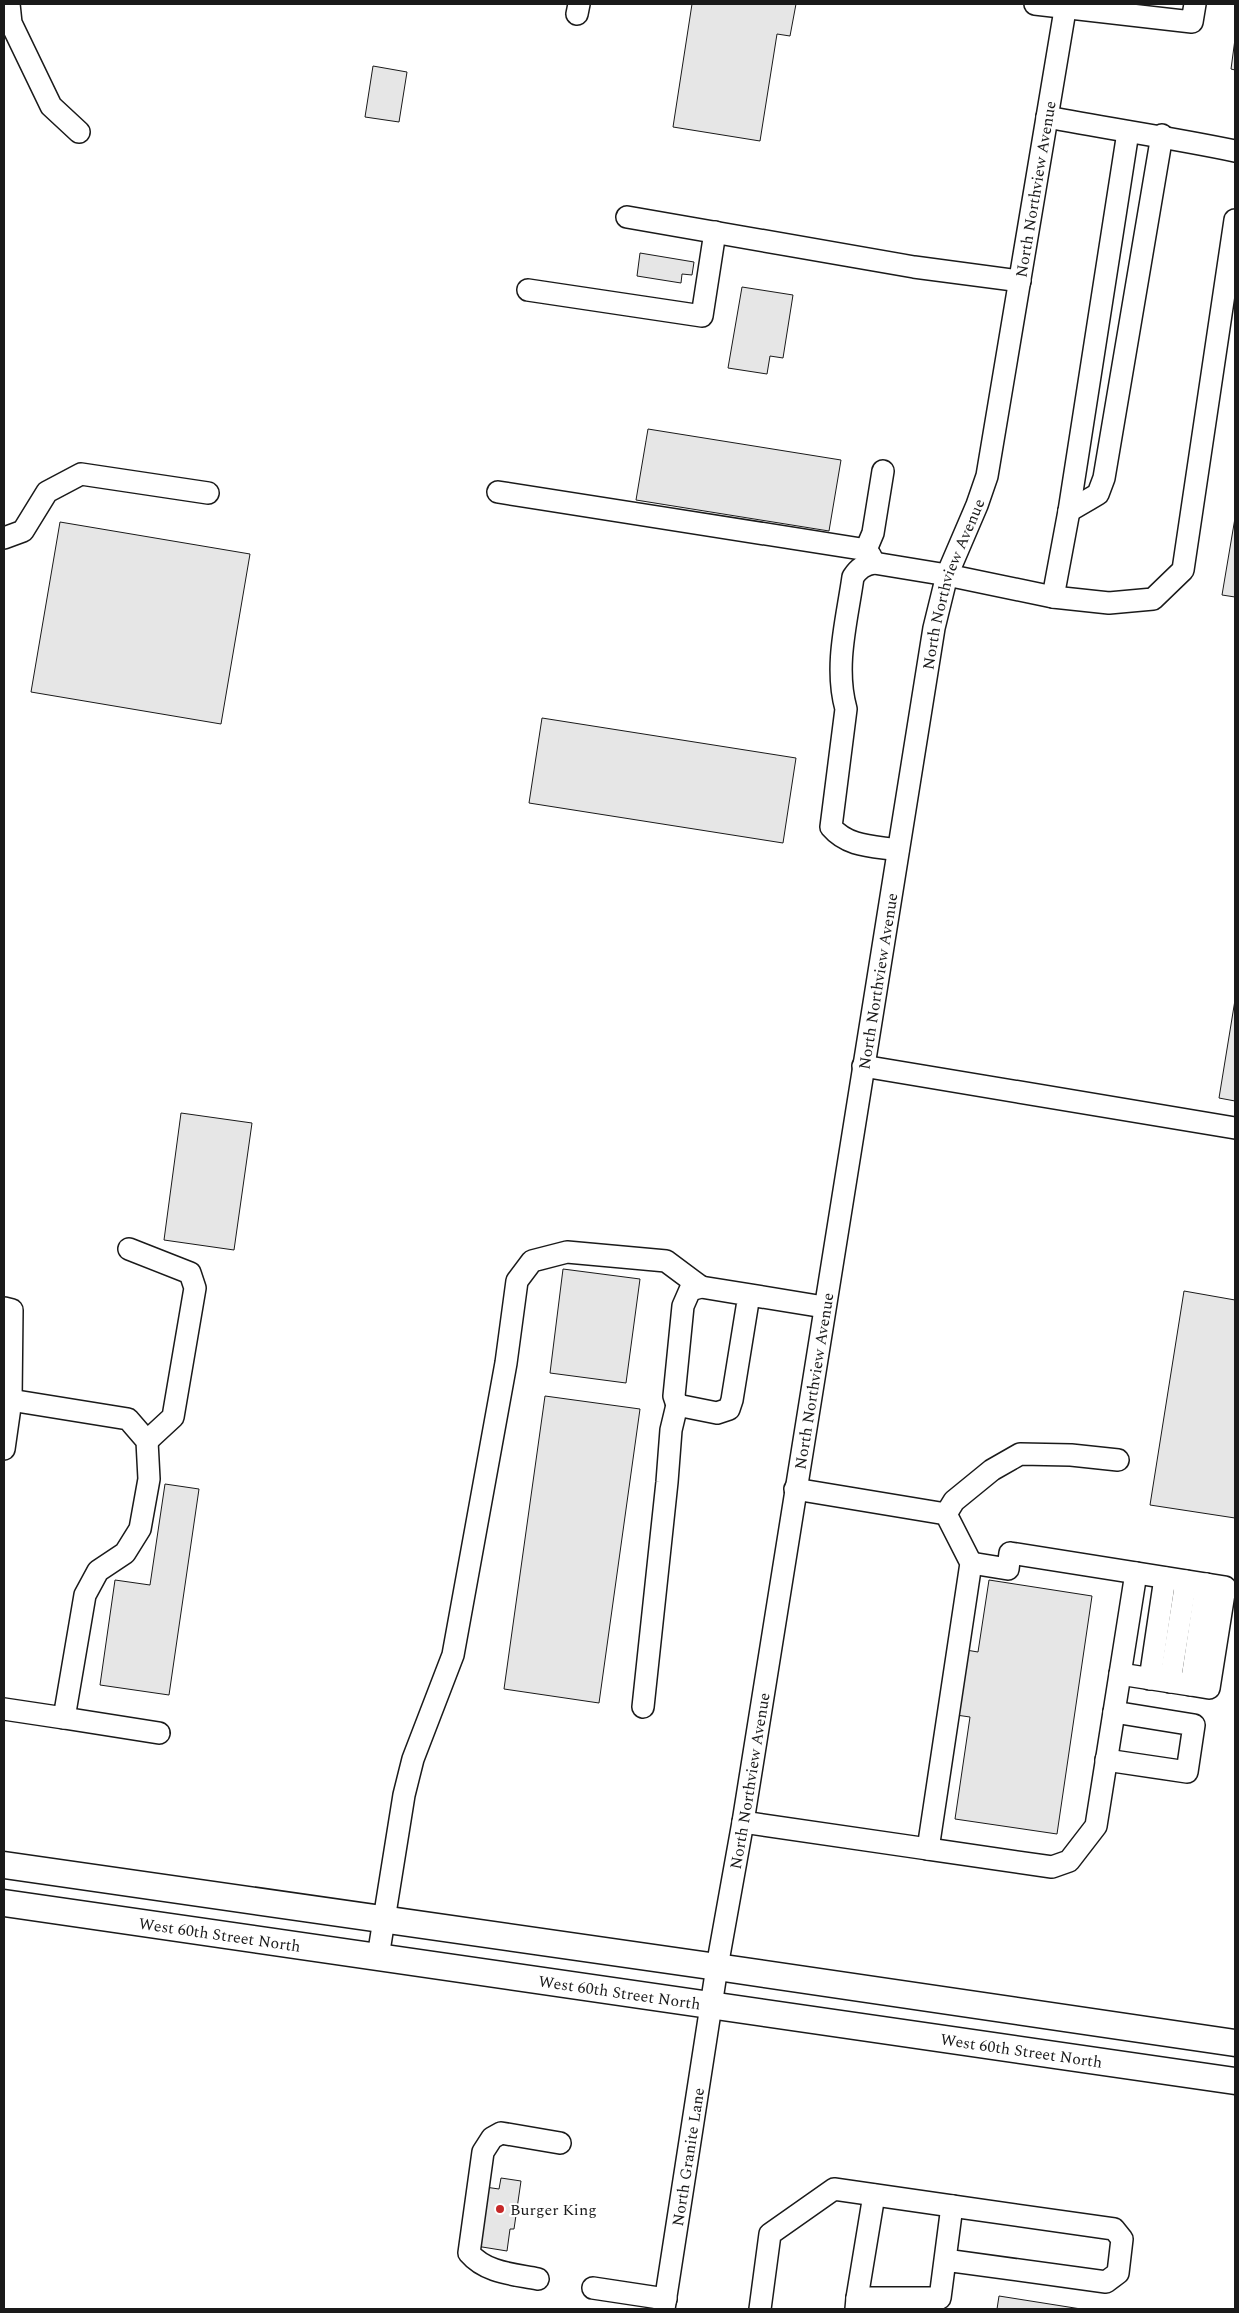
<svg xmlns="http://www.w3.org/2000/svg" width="1239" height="2313" viewBox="0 0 1239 2313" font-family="Spectral,serif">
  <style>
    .building { fill: #e6e6e6; stroke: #1a1a1a }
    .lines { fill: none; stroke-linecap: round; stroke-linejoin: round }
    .minor-casing { stroke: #1a1a1a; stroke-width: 24 }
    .major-casing { stroke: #1a1a1a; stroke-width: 29 }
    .minor { stroke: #fff; stroke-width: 21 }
    .major { stroke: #fff; stroke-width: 26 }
    .poi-dot { fill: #c62828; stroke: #fff; stroke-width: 2 }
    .labels { text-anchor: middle; stroke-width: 4; stroke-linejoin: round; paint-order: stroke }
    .street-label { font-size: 16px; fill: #1a1a1a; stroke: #fff }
    .poi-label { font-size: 16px; fill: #1a1a1a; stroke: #fff; text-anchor: start }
  </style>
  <rect width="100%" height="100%" fill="#fff"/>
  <g class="building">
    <polygon points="692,4 796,4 790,36 777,34 760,141 673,127"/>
    <polygon points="1235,39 1235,70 1231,69"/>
    <polygon points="373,66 407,72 399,122 365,117"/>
    <polygon points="640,253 694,262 692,275 682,274 681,283 637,276"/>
    <polygon points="742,287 793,295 783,358 770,356 767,374 728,368"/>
    <polygon points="648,429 841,460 829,531 636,500"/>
    <polygon points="1235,518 1235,597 1222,595"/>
    <polygon points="60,522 250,554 221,724 31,692"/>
    <polygon points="542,718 796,758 783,843 529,803"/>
    <polygon points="1235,1000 1235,1101 1219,1098"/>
    <polygon points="181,1113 252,1123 234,1250 164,1240"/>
    <polygon points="563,1269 640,1279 626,1383 550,1373"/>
    <polygon points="1184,1291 1235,1300 1235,1518 1150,1505"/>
    <polygon points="545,1396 640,1409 599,1703 504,1689"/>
    <polygon points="165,1484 199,1489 169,1695 100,1685 115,1580 150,1585"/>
    <polygon points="989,1580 1092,1596 1057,1834 955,1819 970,1717 956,1715 966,1650 978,1652"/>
    <polygon points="501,2178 521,2181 514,2229 510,2229 507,2251 476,2246 485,2187 499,2189"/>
    <polygon points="999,2296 1081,2309 997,2309"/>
  </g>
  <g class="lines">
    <defs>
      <g id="minor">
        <polyline points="9,4 11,23 51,106 79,132"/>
        <polyline points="1035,4 1192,22 1195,4"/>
        <polyline points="577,14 579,4"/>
        <path d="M 1047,117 C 1110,129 1173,138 1235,151"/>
        <polyline points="627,217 914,267 1020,281"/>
        <polyline points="528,290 702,316 715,232"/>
        <polyline points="498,492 861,549 870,555 874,563"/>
        <polyline points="1069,511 1098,494 1104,478 1162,135"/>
        <polyline points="4,538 23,531 47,492 81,474 208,493"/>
        <polyline points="865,552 873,533 883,471"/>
        <polyline points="1053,597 1069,511 1128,132"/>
        <path d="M 898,850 C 873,846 848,847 831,827 L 846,709 C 834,666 847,620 853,577 C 859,568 864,565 874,563 L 947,575 L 1053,597 L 1109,603 L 1153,599 L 1183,570 L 1235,220"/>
        <polyline points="863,1066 1235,1128"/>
        <polyline points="129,1249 190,1273 195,1288 173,1417 147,1441"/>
        <polyline points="749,1295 732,1400 729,1409 717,1413 677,1405 674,1396 683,1306 690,1290 701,1287 824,1307"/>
        <polyline points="4,1308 12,1310 11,1400 4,1449"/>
        <polyline points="4,1399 128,1419 147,1441 149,1479 140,1529 125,1553 98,1571 85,1595 64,1718 4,1709"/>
        <polyline points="946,1514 954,1501 992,1470 1020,1454 1071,1455 1118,1460"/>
        <polyline points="971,1563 1008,1569 1010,1553 1225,1587 1209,1688 1191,1685"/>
        <polyline points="1120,1674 1191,1685 1206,1584"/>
        <polyline points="1150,1679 1165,1578"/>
        <polyline points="1170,1682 1186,1581"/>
        <polyline points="643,1707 667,1482 671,1430 677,1405"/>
        <polyline points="64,1718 159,1733"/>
        <polyline points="1106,1760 1187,1772 1194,1725 1114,1712"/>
        <polyline points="743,1822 928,1849 971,1563 946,1514 795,1489"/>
        <polyline points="928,1849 1052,1867 1069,1861 1096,1826 1136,1573"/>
        <polyline points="378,1957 404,1795 413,1759 453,1655 506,1363 517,1281 532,1261 567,1252 666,1261 701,1287"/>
        <path d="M 538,2279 C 513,2274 486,2273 469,2253 L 483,2152 L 492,2138 L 501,2133 L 560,2143"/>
        <polyline points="593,2288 666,2299"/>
        <polyline points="857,2298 874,2195"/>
        <path id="s1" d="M 664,2309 L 717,1967 L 743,1822 L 934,628 L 947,575 L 977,505 L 987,476 L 1066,4"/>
        <polyline points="760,2309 770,2234 834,2189 952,2206"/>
        <polyline points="856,2309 857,2298 940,2298 952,2206 1114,2229 1122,2239 1118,2273 1106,2282 945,2260"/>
      </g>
      <g id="major">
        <polyline points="4,1865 717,1967 1235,2043"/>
        <path id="s2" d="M 4,1903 L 1235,2081"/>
      </g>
    </defs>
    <use href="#minor" class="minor-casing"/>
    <use href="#major" class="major-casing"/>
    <use href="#minor" class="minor"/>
    <use href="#major" class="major"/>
  </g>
  <circle class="poi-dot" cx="500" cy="2209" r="5"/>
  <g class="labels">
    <g class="street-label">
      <text dy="6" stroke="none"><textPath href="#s1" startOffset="2155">North Northview Avenue</textPath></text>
      <text dy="6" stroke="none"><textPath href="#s1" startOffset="1750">North Northview Avenue</textPath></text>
      <text dy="6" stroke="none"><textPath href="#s1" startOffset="1345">North Northview Avenue</textPath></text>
      <text dy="6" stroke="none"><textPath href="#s1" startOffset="940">North Northview Avenue</textPath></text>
      <text dy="6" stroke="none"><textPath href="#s1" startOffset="535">North Northview Avenue</textPath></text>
      <text dy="6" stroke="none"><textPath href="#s2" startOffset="218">West 60th Street North</textPath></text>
      <text dy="6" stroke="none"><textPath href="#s2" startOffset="622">West 60th Street North</textPath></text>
      <text dy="6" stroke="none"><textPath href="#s2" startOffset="1028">West 60th Street North</textPath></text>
      <text dy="6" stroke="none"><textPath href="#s1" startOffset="154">North Granite Lane</textPath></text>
    </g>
    <g class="poi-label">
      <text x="510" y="2215">Burger King</text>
    </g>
  </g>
  <rect width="1239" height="2313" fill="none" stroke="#1a1a1a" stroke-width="10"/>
</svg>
